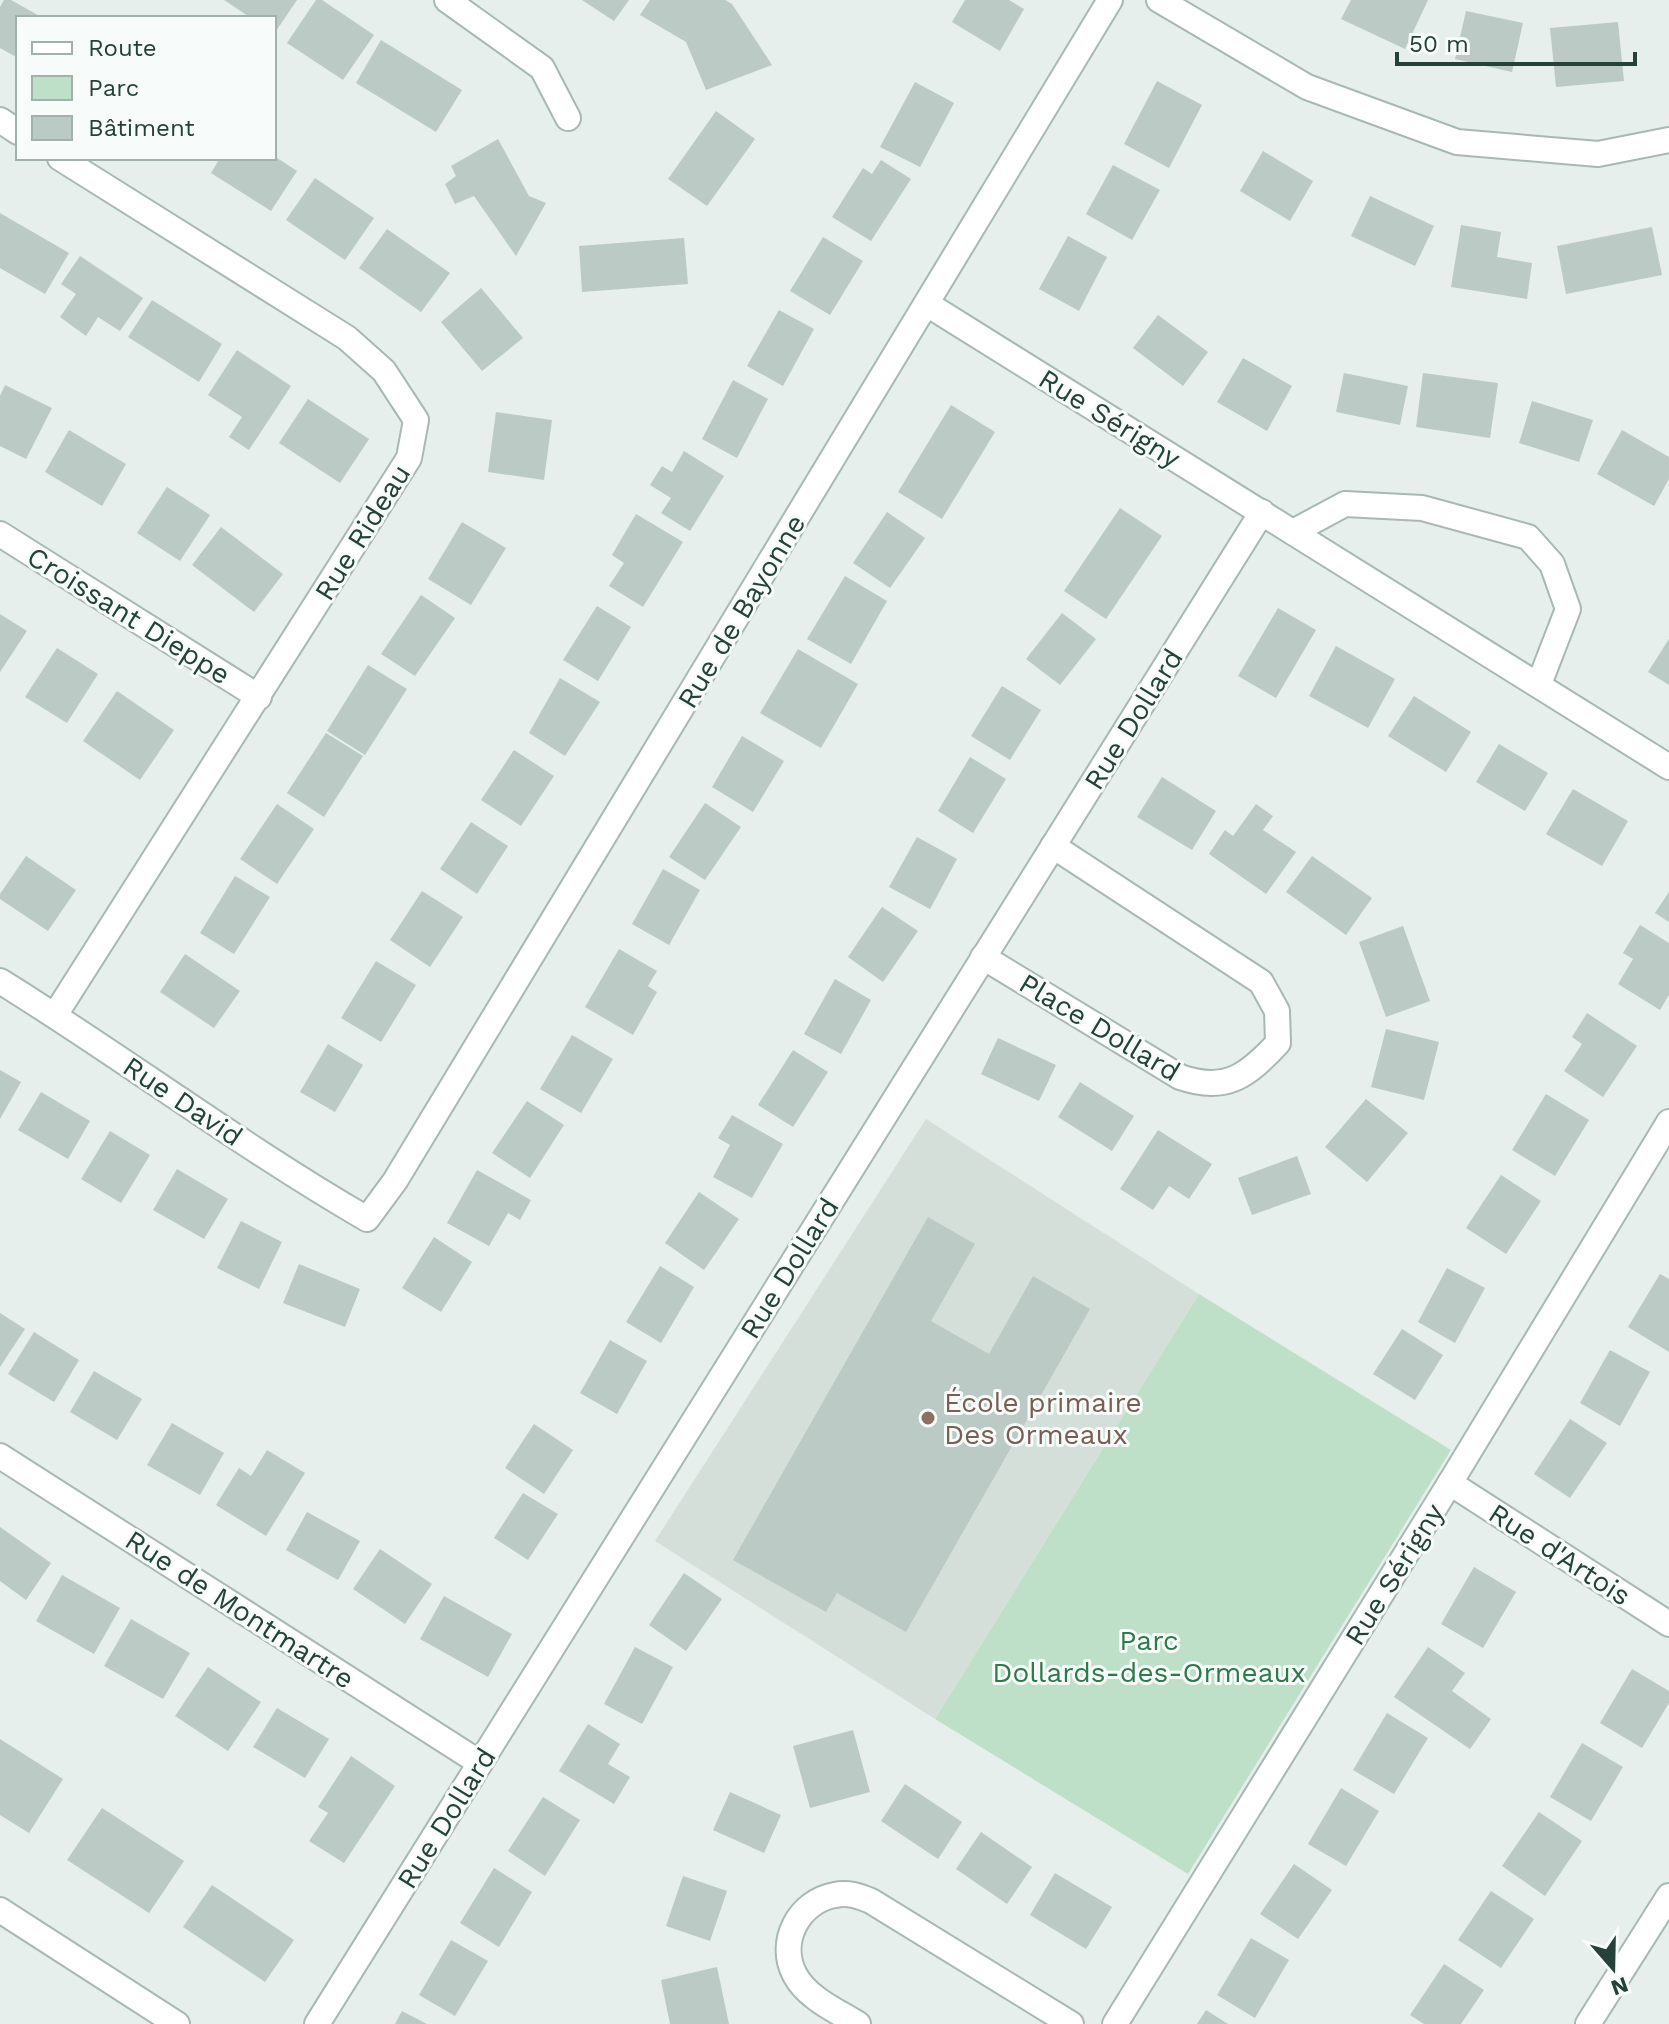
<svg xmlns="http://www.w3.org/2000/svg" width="1669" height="2024" viewBox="0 0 1669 2024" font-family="'Work Sans',sans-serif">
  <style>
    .built { fill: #d4dfda }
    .green { fill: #bfe0c8 }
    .building { fill: #bbcac4 }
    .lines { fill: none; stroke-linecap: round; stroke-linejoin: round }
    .minor-casing { stroke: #a8b8b2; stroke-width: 28 }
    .minor { stroke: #fff; stroke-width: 24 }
    .education-dot { fill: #8d6e63; stroke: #f7fbf9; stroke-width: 3 }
    .labels { text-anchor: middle; stroke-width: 6; stroke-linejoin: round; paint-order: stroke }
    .street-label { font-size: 28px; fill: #24423a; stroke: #f7fbf9 }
    .education-label { font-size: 28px; fill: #785e54; stroke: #f7fbf9; text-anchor: start }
    .park-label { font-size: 28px; fill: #2d7a4b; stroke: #f7fbf9 }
  </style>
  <rect width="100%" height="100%" fill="#e6efeb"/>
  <polygon class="built" points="926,1119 1199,1294 935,1719 655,1541"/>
  <polygon class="green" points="1199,1294 1451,1450 1188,1874 935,1719"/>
  <g class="building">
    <polygon points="4,0 11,0 43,18 18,18 18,58 0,48 0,7"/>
    <polygon points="224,0 297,0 274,34 274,18 251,18"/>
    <polygon points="316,0 322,0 374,35 343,80 287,43"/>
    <polygon points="582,0 629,0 614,21"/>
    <polygon points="650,0 725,0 732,4 772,65 706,90 686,42 640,15"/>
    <polygon points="965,0 1009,0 1024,9 1000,51 952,22"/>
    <polygon points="1351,0 1428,0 1405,49 1341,19"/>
    <polygon points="1466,11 1523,23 1512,72 1455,59"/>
    <polygon points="1618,22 1624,81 1556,87 1550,28"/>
    <polygon points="381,40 462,90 436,132 356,83"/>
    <polygon points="1157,81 1202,105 1169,168 1124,144"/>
    <polygon points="915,82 954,103 920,167 880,147"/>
    <polygon points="716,111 755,139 707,206 668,179"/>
    <polygon points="498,139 529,196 546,203 516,256 474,196 455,204 445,184 456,176 451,166"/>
    <polygon points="1263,151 1313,181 1290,221 1240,191"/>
    <polygon points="274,156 297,171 271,211 211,173 220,158"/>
    <polygon points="881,160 911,179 871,241 832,217 863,168 872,174"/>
    <polygon points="1113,165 1160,190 1132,240 1086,214"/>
    <polygon points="315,178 374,218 345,260 286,220"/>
    <polygon points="1370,196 1434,226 1415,266 1351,236"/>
    <polygon points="0,213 69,253 45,294 0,268"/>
    <polygon points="1461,225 1501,232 1497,257 1532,263 1527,299 1451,287"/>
    <polygon points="1652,227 1662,275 1566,294 1557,246"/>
    <polygon points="387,229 450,273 421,312 359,268"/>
    <polygon points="1068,236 1107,257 1079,311 1039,289"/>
    <polygon points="823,237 863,261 830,315 790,291"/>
    <polygon points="684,238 688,284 582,292 579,246"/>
    <polygon points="80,256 143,298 120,331 98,317 86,336 60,317 76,294 61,284"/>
    <polygon points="481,288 523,338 482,371 441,322"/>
    <polygon points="152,300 222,344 199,382 128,337"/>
    <polygon points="779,310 814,329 783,386 747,366"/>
    <polygon points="1158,315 1208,352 1183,386 1133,348"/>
    <polygon points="237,350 291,386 249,450 229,437 242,417 208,395"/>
    <polygon points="1243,358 1292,386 1267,431 1217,402"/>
    <polygon points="1344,373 1408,386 1400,425 1336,412"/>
    <polygon points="1423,373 1498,383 1490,438 1416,427"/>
    <polygon points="733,380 768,399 737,458 702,439"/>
    <polygon points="5,385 52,408 26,459 0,446 0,396"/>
    <polygon points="308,399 369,439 340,483 279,443"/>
    <polygon points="1532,401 1593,420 1579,462 1519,443"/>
    <polygon points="951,405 995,432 942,519 898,492"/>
    <polygon points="496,412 552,420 544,480 488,472"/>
    <polygon points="69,430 126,464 102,506 45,472"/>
    <polygon points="1622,430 1669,457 1669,479 1654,506 1597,474"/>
    <polygon points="684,451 724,476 690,531 661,513 671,498 650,485 662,466 672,472"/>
    <polygon points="167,487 210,515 180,561 137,533"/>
    <polygon points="1120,508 1162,536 1106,619 1064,591"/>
    <polygon points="887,512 925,538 890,588 853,563"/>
    <polygon points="636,514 683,542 643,607 609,586 624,563 612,555"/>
    <polygon points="462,522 506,548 471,605 428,579"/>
    <polygon points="221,527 283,574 254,612 192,565"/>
    <polygon points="845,576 887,601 851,664 807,639"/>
    <polygon points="421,595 455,618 415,676 381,654"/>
    <polygon points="597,606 631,627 598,681 563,660"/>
    <polygon points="1278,608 1316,630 1276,698 1238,676"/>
    <polygon points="1062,613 1096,639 1060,685 1026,659"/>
    <polygon points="0,614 27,631 0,672"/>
    <polygon points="1669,639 1669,685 1648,672"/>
    <polygon points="1336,646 1395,679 1368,728 1309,696"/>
    <polygon points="57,648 98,674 67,723 25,697"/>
    <polygon points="798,649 858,684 821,748 760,713"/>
    <polygon points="368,665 407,689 365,755 327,731"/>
    <polygon points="560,678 600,702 565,756 529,733"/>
    <polygon points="1002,686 1041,710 1010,760 971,736"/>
    <polygon points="117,691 174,730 140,780 83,741"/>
    <polygon points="1414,696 1471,732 1446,772 1388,736"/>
    <polygon points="326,733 363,756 324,817 287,793"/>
    <polygon points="742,736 784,761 753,812 712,787"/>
    <polygon points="1499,744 1548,773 1525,811 1476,782"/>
    <polygon points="514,750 554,776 521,826 481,800"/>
    <polygon points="970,757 1006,779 973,833 938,811"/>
    <polygon points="1162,777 1216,811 1192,850 1137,817"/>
    <polygon points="1573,789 1628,821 1602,866 1546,834"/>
    <polygon points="705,803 741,827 705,880 669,857"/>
    <polygon points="277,804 314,829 277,884 240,859"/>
    <polygon points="1256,804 1273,816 1263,830 1296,852 1266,894 1209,854 1225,830 1233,836"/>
    <polygon points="471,822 508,846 477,894 440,869"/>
    <polygon points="917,837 957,859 930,909 889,887"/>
    <polygon points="26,856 76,890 48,931 0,899 0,894"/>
    <polygon points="1312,856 1372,898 1346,935 1286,892"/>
    <polygon points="663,869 700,890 669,945 632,924"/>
    <polygon points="235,876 270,897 234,954 200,933"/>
    <polygon points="422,891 463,917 430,967 390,940"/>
    <polygon points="1669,892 1669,922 1655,913"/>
    <polygon points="882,907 918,931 883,982 848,957"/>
    <polygon points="1640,925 1669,943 1669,995 1660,1010 1618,984 1633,959 1623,953"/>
    <polygon points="1403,926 1430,1001 1386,1017 1359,942"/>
    <polygon points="619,949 657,971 648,986 657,992 633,1035 585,1007"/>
    <polygon points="185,954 240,991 214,1028 160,992"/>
    <polygon points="376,961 416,985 381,1042 341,1018"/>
    <polygon points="835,979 871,1000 841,1054 804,1034"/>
    <polygon points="1587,1013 1637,1046 1603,1097 1564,1071 1582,1044 1572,1037"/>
    <polygon points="1386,1029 1439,1042 1424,1100 1371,1087"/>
    <polygon points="572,1035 613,1059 581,1113 540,1089"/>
    <polygon points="998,1038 1056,1065 1039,1101 981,1074"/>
    <polygon points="328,1044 363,1065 335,1112 300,1092"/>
    <polygon points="793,1050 828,1072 793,1127 758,1105"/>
    <polygon points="0,1070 21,1082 0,1119"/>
    <polygon points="1080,1082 1134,1116 1112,1151 1058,1117"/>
    <polygon points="41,1092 90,1121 68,1159 18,1130"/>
    <polygon points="1546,1094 1589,1120 1555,1176 1512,1150"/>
    <polygon points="1366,1099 1408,1133 1367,1182 1325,1147"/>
    <polygon points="527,1101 564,1125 530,1178 492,1153"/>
    <polygon points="732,1115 783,1144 752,1198 713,1177 730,1145 718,1138"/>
    <polygon points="1158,1130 1212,1164 1189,1199 1169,1186 1153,1210 1120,1189"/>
    <polygon points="110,1131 150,1155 121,1203 81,1179"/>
    <polygon points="1297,1156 1311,1194 1252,1215 1238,1178"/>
    <polygon points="177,1169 228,1199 204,1239 153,1210"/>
    <polygon points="477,1170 531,1200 520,1220 508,1213 489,1246 447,1223"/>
    <polygon points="1501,1175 1541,1201 1506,1254 1466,1228"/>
    <polygon points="699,1192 739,1219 704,1270 665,1243"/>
    <polygon points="928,1217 975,1244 931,1321 989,1354 1033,1276 1090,1309 906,1632 837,1593 826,1612 733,1560"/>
    <polygon points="241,1221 282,1242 259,1289 217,1268"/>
    <polygon points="434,1237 472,1262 441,1312 402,1288"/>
    <polygon points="299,1264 360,1289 345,1327 283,1303"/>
    <polygon points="660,1266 694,1287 661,1343 626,1322"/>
    <polygon points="1447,1268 1485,1288 1455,1343 1418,1322"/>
    <polygon points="1660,1274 1669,1279 1669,1352 1628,1327"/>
    <polygon points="0,1313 25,1329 0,1367"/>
    <polygon points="1402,1329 1443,1355 1415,1400 1373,1374"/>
    <polygon points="34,1332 79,1360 54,1402 8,1374"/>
    <polygon points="610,1340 647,1361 617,1414 580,1393"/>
    <polygon points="1610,1350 1650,1372 1620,1426 1580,1403"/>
    <polygon points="94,1371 142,1399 117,1440 70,1412"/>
    <polygon points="1570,1419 1607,1443 1570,1498 1534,1474"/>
    <polygon points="172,1423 224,1453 200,1495 147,1465"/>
    <polygon points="534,1424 573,1450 544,1494 505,1468"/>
    <polygon points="267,1450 305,1473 266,1536 216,1505 239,1468 251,1476"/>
    <polygon points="523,1493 558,1514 528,1560 494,1538"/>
    <polygon points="307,1512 360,1541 338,1580 286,1550"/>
    <polygon points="0,1527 51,1563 26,1600 0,1581"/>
    <polygon points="380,1549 432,1584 405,1624 353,1589"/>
    <polygon points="1474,1567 1516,1592 1483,1648 1441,1624"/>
    <polygon points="684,1573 722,1599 686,1651 649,1625"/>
    <polygon points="62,1575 120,1608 94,1654 36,1621"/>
    <polygon points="444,1596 512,1634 488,1677 420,1639"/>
    <polygon points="131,1619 190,1653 163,1699 104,1666"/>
    <polygon points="635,1647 673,1667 642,1724 604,1704"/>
    <polygon points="1428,1647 1465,1673 1452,1691 1491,1719 1470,1749 1394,1697"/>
    <polygon points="208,1667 261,1702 228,1751 175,1716"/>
    <polygon points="1632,1669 1669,1691 1669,1703 1642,1748 1600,1723"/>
    <polygon points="277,1708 329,1739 305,1778 253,1747"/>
    <polygon points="1387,1713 1428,1738 1394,1794 1353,1770"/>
    <polygon points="588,1724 620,1744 608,1764 630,1777 614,1804 559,1771"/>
    <polygon points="853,1730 870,1792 810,1808 793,1746"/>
    <polygon points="0,1739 63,1779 29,1833 0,1815"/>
    <polygon points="1582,1743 1623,1767 1591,1821 1550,1797"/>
    <polygon points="351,1756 395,1786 344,1863 309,1841 328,1813 318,1807"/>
    <polygon points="905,1784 962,1822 938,1859 881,1821"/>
    <polygon points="1341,1788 1379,1811 1346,1866 1308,1844"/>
    <polygon points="730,1792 781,1815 764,1853 713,1830"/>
    <polygon points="543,1797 580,1820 545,1876 508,1851"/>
    <polygon points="102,1808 184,1861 149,1913 67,1860"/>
    <polygon points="1539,1812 1582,1841 1545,1896 1502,1866"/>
    <polygon points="981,1832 1032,1867 1007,1904 956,1869"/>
    <polygon points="1294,1864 1332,1890 1298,1939 1260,1914"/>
    <polygon points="494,1868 532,1892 499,1947 460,1923"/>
    <polygon points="1055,1873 1112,1907 1086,1949 1030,1915"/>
    <polygon points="683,1876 727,1891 710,1941 666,1926"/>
    <polygon points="212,1885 294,1940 265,1982 183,1927"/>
    <polygon points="1491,1891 1534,1919 1501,1968 1458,1940"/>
    <polygon points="1251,1938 1289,1960 1255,2018 1217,1995"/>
    <polygon points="451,1940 488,1961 455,2016 419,1995"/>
    <polygon points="1444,1964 1484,1990 1461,2024 1424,2024 1410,2015"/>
    <polygon points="717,1967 729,2024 670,2024 661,1980"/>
    <polygon points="1206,2010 1228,2024 1197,2024"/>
    <polygon points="402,2011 427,2024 395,2024"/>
  </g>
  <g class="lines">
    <defs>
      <g id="minor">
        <polyline points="447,0 542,68 568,118"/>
        <polyline points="1159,0 1307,87 1457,142 1598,154 1669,140"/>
        <polyline points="0,120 18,132"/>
        <polyline points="927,304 1669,767"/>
        <polyline points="1293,532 1345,504 1422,508 1528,537 1552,564 1568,609 1539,684"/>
        <polyline points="0,534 259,697"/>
        <path d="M 983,957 L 1180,1077 C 1226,1093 1247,1076 1278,1043 L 1277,1011 L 1261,982 L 1053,846"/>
        <path d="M 0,981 C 124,1058 241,1146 367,1219 L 395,1181 L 1110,0"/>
        <polyline points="55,1015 409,458 416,420 384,371 347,338 60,158"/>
        <polyline points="0,1456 480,1763"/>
        <polyline points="1450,1483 1669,1624"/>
        <polyline points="0,1910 177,2024"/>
        <polyline points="317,2024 1262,512"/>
        <path d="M 858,2024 C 837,2011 807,1998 795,1975 C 777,1942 799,1901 835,1895 C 848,1892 859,1896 871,1901 L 1071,2024"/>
        <polyline points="1115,2024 1450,1483 1669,1122"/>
        <polyline points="1588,2024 1669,1896"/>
      </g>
    </defs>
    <use href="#minor" class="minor-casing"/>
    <use href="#minor" class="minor"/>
  </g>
  <circle class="education-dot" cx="928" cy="1418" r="8"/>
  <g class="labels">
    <g class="street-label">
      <text transform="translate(1110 418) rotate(32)" y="10">Rue Sérigny</text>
      <text transform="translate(362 532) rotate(-58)" y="10">Rue Rideau</text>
      <text transform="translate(741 611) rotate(-59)" y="10">Rue de Bayonne</text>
      <text transform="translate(129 615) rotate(32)" y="10">Croissant Dieppe</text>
      <text transform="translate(1133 719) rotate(-58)" y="10">Rue Dollard</text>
      <text transform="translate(1100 1027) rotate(31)" y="10">Place Dollard</text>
      <text transform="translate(183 1101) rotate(34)" y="10">Rue David</text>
      <text transform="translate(789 1268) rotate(-58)" y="10">Rue Dollard</text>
      <text transform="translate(1560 1554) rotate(33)" y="10">Rue d'Artois</text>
      <text transform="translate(1394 1574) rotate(-58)" y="10">Rue Sérigny</text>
      <text transform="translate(240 1609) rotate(33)" y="10">Rue de Montmartre</text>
      <text transform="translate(446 1818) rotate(-58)" y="10">Rue Dollard</text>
    </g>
    <g class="education-label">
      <text x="944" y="1412">École primaire<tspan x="944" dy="32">Des Ormeaux</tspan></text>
    </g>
    <g class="park-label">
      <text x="1149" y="1650">Parc<tspan x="1149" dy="32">Dollards-des-Ormeaux</tspan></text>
    </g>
  </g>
  <rect x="16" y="16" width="260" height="144" fill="#f7fbf9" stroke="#a3b1ad" stroke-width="2"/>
  <rect x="32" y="42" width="40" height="12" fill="#ffffff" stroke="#a3b1ad" stroke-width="2"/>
  <text x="88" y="56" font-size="24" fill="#24423a">Route</text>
  <rect x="32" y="76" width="40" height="24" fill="#bfe0c8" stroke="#a3b1ad" stroke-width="2"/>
  <text x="88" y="96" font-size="24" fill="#24423a">Parc</text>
  <rect x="32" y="116" width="40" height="24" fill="#bbcac4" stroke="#a3b1ad" stroke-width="2"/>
  <text x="88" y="136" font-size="24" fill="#24423a">Bâtiment</text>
  <g transform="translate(1613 1968) rotate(160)" stroke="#f7fbf9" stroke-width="6" paint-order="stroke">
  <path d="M0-6L14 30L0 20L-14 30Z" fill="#24423a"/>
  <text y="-12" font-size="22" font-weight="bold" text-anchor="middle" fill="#24423a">N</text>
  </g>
  <path d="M1397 52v12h238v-12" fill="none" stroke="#24423a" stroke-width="4"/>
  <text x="1409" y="52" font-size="24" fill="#24423a" stroke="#f7fbf9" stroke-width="6" paint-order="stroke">50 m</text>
</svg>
